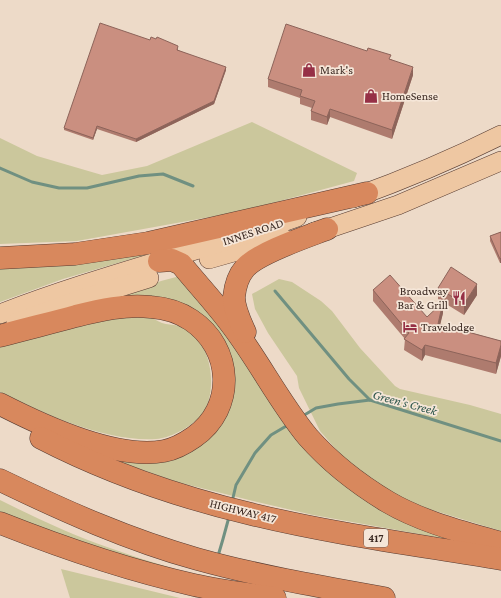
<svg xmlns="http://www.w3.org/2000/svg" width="501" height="598" viewBox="0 0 501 598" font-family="'Crimson Pro',serif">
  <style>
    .green { fill: #cbc79c }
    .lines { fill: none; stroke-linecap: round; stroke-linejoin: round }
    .stream { stroke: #709081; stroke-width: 3 }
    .major-casing { stroke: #573b31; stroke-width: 20 }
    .highway-casing { stroke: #573b31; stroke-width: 23 }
    .major { stroke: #eec7a2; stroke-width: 19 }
    .highway { stroke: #d8885d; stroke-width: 22 }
    .wall { fill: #ae7b6e }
    .shaded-wall { fill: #8d645a }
    .building { fill: #ca8f80; stroke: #8d645a }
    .labels { text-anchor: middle; stroke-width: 3.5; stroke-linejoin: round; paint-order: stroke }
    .shield { fill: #f5e6d8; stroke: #726158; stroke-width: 1 }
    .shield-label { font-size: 11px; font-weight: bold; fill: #3a2821 }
    .poi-label { font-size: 12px; fill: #3a2821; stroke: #f5e6d8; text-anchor: start }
    .street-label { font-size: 12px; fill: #3a2821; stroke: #f5e6d8 }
    .water-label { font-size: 13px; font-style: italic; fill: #31594e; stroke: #f5e6d8 }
  </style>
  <rect width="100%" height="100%" fill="#eddac8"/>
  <g class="green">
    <polygon points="252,122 357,173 354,181 243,211 77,241 0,244 0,138 37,156 102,175 147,166"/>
    <polygon points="176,246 63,279 0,302 0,262"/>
    <polygon points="180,276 215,316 295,436 475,544 313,515 253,501 177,482 120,462 122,456 139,459 224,410 214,330 109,301 161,281"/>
    <polygon points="279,279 292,282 321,301 332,311 360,348 395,386 400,389 470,405 501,414 501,531 429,509 403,499 367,479 347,462 320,431 299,388 297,376 268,333 255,309 252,294"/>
    <path d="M 146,314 C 151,317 157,321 162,323 C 172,326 183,324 191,331 C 211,348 217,387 205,410 C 197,424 172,438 156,439 C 105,442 45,414 0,392 L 0,346 L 72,324 Z"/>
    <path d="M 0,500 C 36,518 72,535 110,548 C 129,555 149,561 168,567 L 167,572 L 0,517 Z"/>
    <polygon points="61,569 180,598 70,598"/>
  </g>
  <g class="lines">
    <g class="stream">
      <polyline points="0,168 32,182 59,188 87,188 139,176 163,174 193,186"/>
      <polyline points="275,291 349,379 370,400"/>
      <polyline points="301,417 316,408 338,404 370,400 501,441"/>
      <polyline points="232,502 236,485 255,453 271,435 288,425"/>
      <polyline points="218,556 223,539 229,517"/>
    </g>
    <defs>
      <g id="major">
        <path d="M 353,198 C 403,180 453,159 501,135"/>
        <polyline points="314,232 327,229 398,205 501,161"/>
        <polyline points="209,259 283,238"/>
        <path d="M 0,314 C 97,276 199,252 297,217"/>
        <polyline points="16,323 79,300 149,278"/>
      </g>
      <g id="highway">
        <polyline points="0,258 75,254 148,243 367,193"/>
        <path d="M 159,261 L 172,260 L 181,264 C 198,285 217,305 233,327 C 260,363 280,403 308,437 C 331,463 358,484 388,502 C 422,522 463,532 501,543"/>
        <path d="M 245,332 C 240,321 234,309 234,297 C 235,287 238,276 245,268 C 258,253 306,237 327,229"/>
        <path d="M 0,336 C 25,329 51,323 76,316 C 100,310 126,304 151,307 C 165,308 179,312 191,320 C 233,348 236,408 194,437 C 184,444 175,449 164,451 C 115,460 43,426 0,404"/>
        <path d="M 41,438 C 107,472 179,497 251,514 C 333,534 418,545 501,559"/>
        <path d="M 0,480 C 64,511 129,540 197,559 C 258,576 322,587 384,598"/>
        <path d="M 0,523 C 63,548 127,570 194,585 C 221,591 248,594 275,598"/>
      </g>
    </defs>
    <use href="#major" class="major-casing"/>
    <use href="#highway" class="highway-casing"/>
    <use href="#major" class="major"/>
    <use href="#highway" class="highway"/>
  </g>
  <g class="wall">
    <polygon points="150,40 178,49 178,50 226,70 214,104 136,142 97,129 93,140 64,130 64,128"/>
    <polygon points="391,59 413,75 392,139 330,117 327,125 311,120 311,111 312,108 300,104 300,98 268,87 268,79"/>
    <polygon points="501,232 501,263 500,263 490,241 490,236"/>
    <polygon points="438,288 477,295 464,315 438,299"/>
    <polygon points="373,290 427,317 443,313 440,324 501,341 501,356 496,374 425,355 422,361 404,350 405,339 373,301"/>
  </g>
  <g class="shaded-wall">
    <polygon points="226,67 226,70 214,104 136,142 136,139"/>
    <polygon points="413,67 413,75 392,139 392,130"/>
    <polygon points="330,109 330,117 327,125 327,117"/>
    <polygon points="97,126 97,129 93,140 93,138"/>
    <polygon points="501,258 501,263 500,263 500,259"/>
    <polygon points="477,284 477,295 464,315 464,304"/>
    <polygon points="443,302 443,313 438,334 438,324"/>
    <polygon points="425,345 425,355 422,361 422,350"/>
    <polygon points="501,345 501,356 496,374 496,363"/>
  </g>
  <g class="building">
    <polygon points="100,23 150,40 151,37 156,39 157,37 178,46 177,50 226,67 214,101 136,139 97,126 93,138 64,128"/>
    <polygon points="286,24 367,51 368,48 391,55 389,59 413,67 392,130 330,109 327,117 311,111 315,101 300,96 302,90 268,79"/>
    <polygon points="501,232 501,258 500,259 490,236"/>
    <polygon points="451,267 477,284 464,304 438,288"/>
    <polygon points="390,275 427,317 443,302 438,324 501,341 501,345 496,363 425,345 422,350 404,339 409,333 373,290"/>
  </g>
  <defs>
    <symbol id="shop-bare" viewBox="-9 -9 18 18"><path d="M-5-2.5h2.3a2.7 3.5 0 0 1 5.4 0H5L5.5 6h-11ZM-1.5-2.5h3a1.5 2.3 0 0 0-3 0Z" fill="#963046" stroke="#f5e6d8" stroke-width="2.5" paint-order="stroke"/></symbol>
    <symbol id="restaurant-bare" viewBox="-9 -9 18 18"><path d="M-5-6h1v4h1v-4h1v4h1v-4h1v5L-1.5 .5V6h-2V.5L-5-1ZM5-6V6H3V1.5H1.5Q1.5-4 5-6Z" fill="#963046" stroke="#f5e6d8" stroke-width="2.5" paint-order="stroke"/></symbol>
    <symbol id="hotel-bare" viewBox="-9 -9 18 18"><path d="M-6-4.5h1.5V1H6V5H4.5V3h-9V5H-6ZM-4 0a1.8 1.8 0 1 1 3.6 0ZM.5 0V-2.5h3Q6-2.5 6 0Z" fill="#963046" stroke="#f5e6d8" stroke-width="2.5" paint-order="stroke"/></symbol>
  </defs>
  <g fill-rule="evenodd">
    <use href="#shop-bare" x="299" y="60" width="20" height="20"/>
    <use href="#shop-bare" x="361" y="86" width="20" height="20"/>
    <use href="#restaurant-bare" x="449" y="288" width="20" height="20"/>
    <use href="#hotel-bare" x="400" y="317" width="20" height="20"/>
  </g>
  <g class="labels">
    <rect class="shield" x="364" y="529" width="24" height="18" rx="3"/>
    <g class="shield-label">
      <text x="376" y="542">417</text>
    </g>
    <g class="poi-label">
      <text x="320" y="74">Mark's</text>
      <text x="382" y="100">HomeSense</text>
      <text x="448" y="295" text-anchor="end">Broadway<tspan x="448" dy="14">Bar &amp; Grill</tspan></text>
      <text x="421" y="331">Travelodge</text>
    </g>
    <g class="street-label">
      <text transform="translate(253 232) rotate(-18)" y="4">INNES ROAD</text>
      <text transform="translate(243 511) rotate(14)" y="4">HIGHWAY 417</text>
    </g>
    <g class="water-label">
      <text transform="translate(405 402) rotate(15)" y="5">Green's Creek</text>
    </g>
  </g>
</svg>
